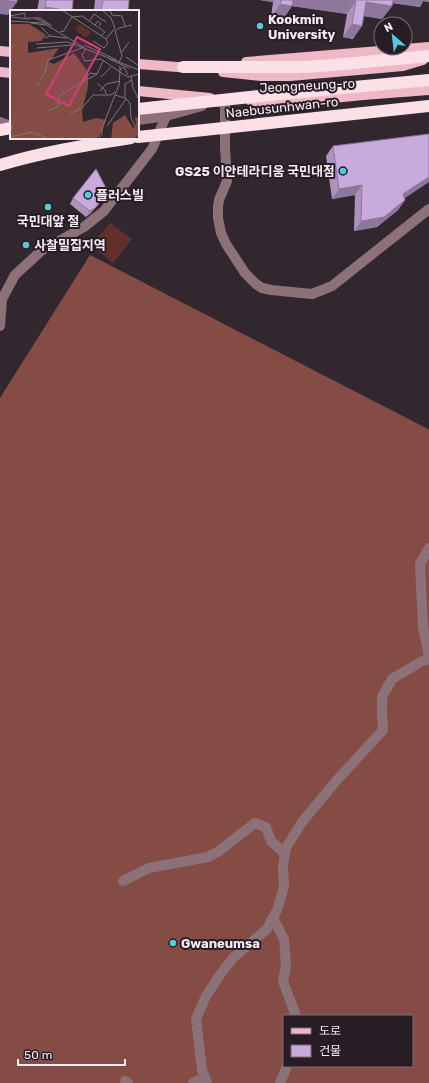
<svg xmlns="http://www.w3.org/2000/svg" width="429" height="1083" viewBox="0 0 429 1083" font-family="Rubik,'Noto Sans KR',sans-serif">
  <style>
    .green { fill: #62302b }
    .forest { fill: #854c46; fill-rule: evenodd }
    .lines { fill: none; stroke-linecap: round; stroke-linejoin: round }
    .minor { stroke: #8c7178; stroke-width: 10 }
    .major { stroke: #efb8c6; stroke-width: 10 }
    .highway { stroke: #fce0e7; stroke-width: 12 }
    .highway-bridge { stroke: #fce0e7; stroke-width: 12 }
    .wall { fill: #ad92be }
    .shaded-wall { fill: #8d779b }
    .building { fill: #c9aadd; stroke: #8d779b }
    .poi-dot { fill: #55cadf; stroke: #291d25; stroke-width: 1.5 }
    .labels { text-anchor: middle; stroke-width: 4; stroke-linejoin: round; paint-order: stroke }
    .poi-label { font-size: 13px; font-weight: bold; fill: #f3ebf1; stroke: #291d25; text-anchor: start }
    .street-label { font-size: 13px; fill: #f3ebf1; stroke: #291d25 }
    .inset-road { fill: none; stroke: #80757d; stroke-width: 1 }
    .view { fill: #cc4279; fill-opacity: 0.15; stroke: #cc4279; stroke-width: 2 }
    .inset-edge { fill: none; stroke: #f3ebf1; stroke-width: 2 }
  </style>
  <rect width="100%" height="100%" fill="#33272f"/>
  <polygon class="green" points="110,223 132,239 113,263 91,245"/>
  <path class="forest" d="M 90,255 L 428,429 L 429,431 L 429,1083 L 0,1083 L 0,398 ZM 284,1016 L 412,1016 L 412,1066 L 284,1066 Z"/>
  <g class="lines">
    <g class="minor">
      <polyline points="218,102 225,100 225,147 227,181 219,200 218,207 218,218 221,233 226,244 245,273 256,284 262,288 271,290 312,294 332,286 429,209"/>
      <polyline points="138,120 166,116 202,106"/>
      <polyline points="0,122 11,126"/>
      <polyline points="0,326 2,299 15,275 41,251 84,227 104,211 152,149 166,116"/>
      <polyline points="429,548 420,564 423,627 429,656"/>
      <polyline points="123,881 149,868 208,857 219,851 255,823 266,827 271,841 285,854"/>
      <polyline points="273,918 284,939 286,965 283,981 296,1016"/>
      <polyline points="125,1081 128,1083"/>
      <polyline points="193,1083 205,1077"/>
      <polyline points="207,1083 202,1070 196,1019 206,996 222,972 233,958 267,929 278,908 284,886 283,865 286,848 302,822 337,780 383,730 382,714 382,697 392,679 422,661 429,659"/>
      <polyline points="280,1083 287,1066"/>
    </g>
    <g class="major">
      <polyline points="0,51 11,52"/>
      <polyline points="246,62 429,47"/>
      <polyline points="138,64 191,68"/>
      <polyline points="0,72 11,73"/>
      <polyline points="223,72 261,76 290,76 403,66 423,60"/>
      <polyline points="138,91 210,98"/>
      <polyline points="251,101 293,102 363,95 429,90"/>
    </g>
    <g class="highway">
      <polyline points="183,67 304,67 333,65 429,56"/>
      <polyline points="0,130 11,128"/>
      <path d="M 0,165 C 43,152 87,145 131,138"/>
    </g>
    <g class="highway-bridge">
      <polyline points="138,109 269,95 429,80"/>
      <polyline points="138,137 429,106"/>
    </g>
  </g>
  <g class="wall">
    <polygon points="39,0 73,0 72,11 37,11"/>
    <polygon points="95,0 129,0 128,11 94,11"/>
    <polygon points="260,0 429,0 429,2 423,1 420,7 392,3 392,6 382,19 364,16 353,39 343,37 347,14 292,6 283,19 271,17 273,2"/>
    <polygon points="333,146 405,198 405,200 398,210 377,227 354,231 355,195 332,199 326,156"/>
    <polygon points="108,192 91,213 86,217 70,204 73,198"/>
  </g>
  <g class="shaded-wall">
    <polygon points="0,0 17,2 8,15 0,14"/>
    <polygon points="260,0 274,0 273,2"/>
    <polygon points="289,0 350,0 356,1 347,14 292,6 283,19 271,17 280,4"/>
    <polygon points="386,0 429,0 429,2 423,1 420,7 385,2"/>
    <polygon points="366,2 392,6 382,19 357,15"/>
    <polygon points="45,7 72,11 43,11"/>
    <polygon points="352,24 362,26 353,39 343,37"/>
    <polygon points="429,177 429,182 396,204 403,194"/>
    <polygon points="362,185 355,195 332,199 339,189"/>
    <polygon points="108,192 91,213 86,217 90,211"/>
    <polygon points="405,200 398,210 377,227 354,231 361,221"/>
  </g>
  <g class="building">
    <polygon points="0,0 17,0 17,2"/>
    <polygon points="46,0 73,0 72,11 45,7"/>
    <polygon points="103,0 129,0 128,11 101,11"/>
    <polygon points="281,0 293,0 292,6 280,4"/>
    <polygon points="350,0 393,0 392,6 366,2 362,26 352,24 356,1"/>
    <polygon points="429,134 429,177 403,194 405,200 384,217 361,221 362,185 339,189 333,146"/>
    <polygon points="96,169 108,192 95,208 90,211 73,198"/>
  </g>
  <g class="poi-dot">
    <circle cx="260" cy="26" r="4"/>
    <circle cx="343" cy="171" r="4"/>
    <circle cx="88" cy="195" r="4"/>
    <circle cx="48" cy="207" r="4"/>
    <circle cx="26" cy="245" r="4"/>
    <circle cx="173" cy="943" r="4"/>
  </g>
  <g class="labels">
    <g class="poi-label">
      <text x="268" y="24">Kookmin<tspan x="268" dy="15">University</tspan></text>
      <text x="335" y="176" text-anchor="end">GS25 이안테라디움 국민대점</text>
      <text x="96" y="200">플러스빌</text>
      <text x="48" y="226" text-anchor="middle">국민대앞 절</text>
      <text x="34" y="250">사찰밀집지역</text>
      <text x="181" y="948">Gwaneumsa</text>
    </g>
    <g class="street-label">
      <text transform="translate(307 85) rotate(-3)" y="5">Jeongneung-ro</text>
      <text transform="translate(282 107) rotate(-6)" y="5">Naebusunhwan-ro</text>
    </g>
  </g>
  <g transform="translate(10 10)">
    <rect width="129" height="129" fill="#33272f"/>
    <path d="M 69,14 L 81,22 L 76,28 L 65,20 Z" fill="#62302b"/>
    <path d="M 0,14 L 19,14 L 36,25 L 31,31 L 18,32 L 18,43 L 49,38 L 39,52 L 44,54 L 64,43 L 78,62 L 78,77 L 72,101 L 73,112 L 86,108 L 96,110 L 91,124 L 86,129 L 0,129 ZM 115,105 L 123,118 L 126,115 L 125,107 L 129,108 L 129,126 L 122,129 L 101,129 L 103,113 Z" fill="#854c46"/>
    <path class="inset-road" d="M 52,0 L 96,29M 100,0 L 102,5 L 112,6 L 115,16M 0,6 L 15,3 L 15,8M 2,7 L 19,9M 18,8 L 30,8 L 42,16M 25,8 L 40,15M 80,10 L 84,4 L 96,12M 0,11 L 33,13 L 75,38M 21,13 L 35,15M 85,15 L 88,11 L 91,14 L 89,16M 31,17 L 40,26M 50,21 L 53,22 L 62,7 L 72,6 L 95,22 L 91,26M 35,28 L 40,26 L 57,28M 83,31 L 94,38 L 98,33 L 96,29 L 105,18 L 101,8 L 92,0M 26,34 L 58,32 L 129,60M 74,35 L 107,50M 27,38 L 62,35M 76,39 L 72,45 L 75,51 L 91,49 L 110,62 L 110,56M 111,43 L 119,32M 116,47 L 129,56M 99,49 L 119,58M 109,52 L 112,46 L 105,21 L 109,18 L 122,15M 110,60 L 114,57 L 118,65M 121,66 L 123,78 L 129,90M 91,67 L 101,57M 87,73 L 95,80 L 96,84M 71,74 L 80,63 L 87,64M 27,76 L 35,63 L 38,50 L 72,38M 90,81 L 96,74 L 110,71M 105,85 L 115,88 L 120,93 L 121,108 L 125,116M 115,88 L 115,74 L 122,70M 38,101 L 49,96 L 51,93 L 48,94 L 47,90 L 50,85 L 87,64 L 93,51M 60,104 L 73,97 L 83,85 L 101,85 L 105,82M 0,111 L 2,117 L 0,123M 97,116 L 116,89M 0,127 L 22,122 L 39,129M 88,129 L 92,125 L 92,118 L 109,75 L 110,62 L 118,67 L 129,64"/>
    <path class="view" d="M 67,27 L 90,39 L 59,96 L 36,84 Z"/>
    <rect width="129" height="129" class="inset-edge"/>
  </g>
  <rect x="283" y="1015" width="130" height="52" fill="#291d25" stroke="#7a6f77"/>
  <rect x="291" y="1028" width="20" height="6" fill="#efb8c6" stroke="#7a6f77"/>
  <text x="319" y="1035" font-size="12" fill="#f3ebf1">도로</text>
  <rect x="291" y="1045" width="20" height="12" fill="#c9aadd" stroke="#7a6f77"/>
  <text x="319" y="1055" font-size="12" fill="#f3ebf1">건물</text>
  <g transform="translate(393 36) rotate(332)"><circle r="19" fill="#291d25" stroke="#7a6f77"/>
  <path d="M0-3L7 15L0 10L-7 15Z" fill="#55cadf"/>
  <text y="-6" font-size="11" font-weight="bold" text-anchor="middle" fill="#f3ebf1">N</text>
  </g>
  <path d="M18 1059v6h107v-6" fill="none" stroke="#f3ebf1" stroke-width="2"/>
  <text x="24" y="1059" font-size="12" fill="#f3ebf1" stroke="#291d25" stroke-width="3" paint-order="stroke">50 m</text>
</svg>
